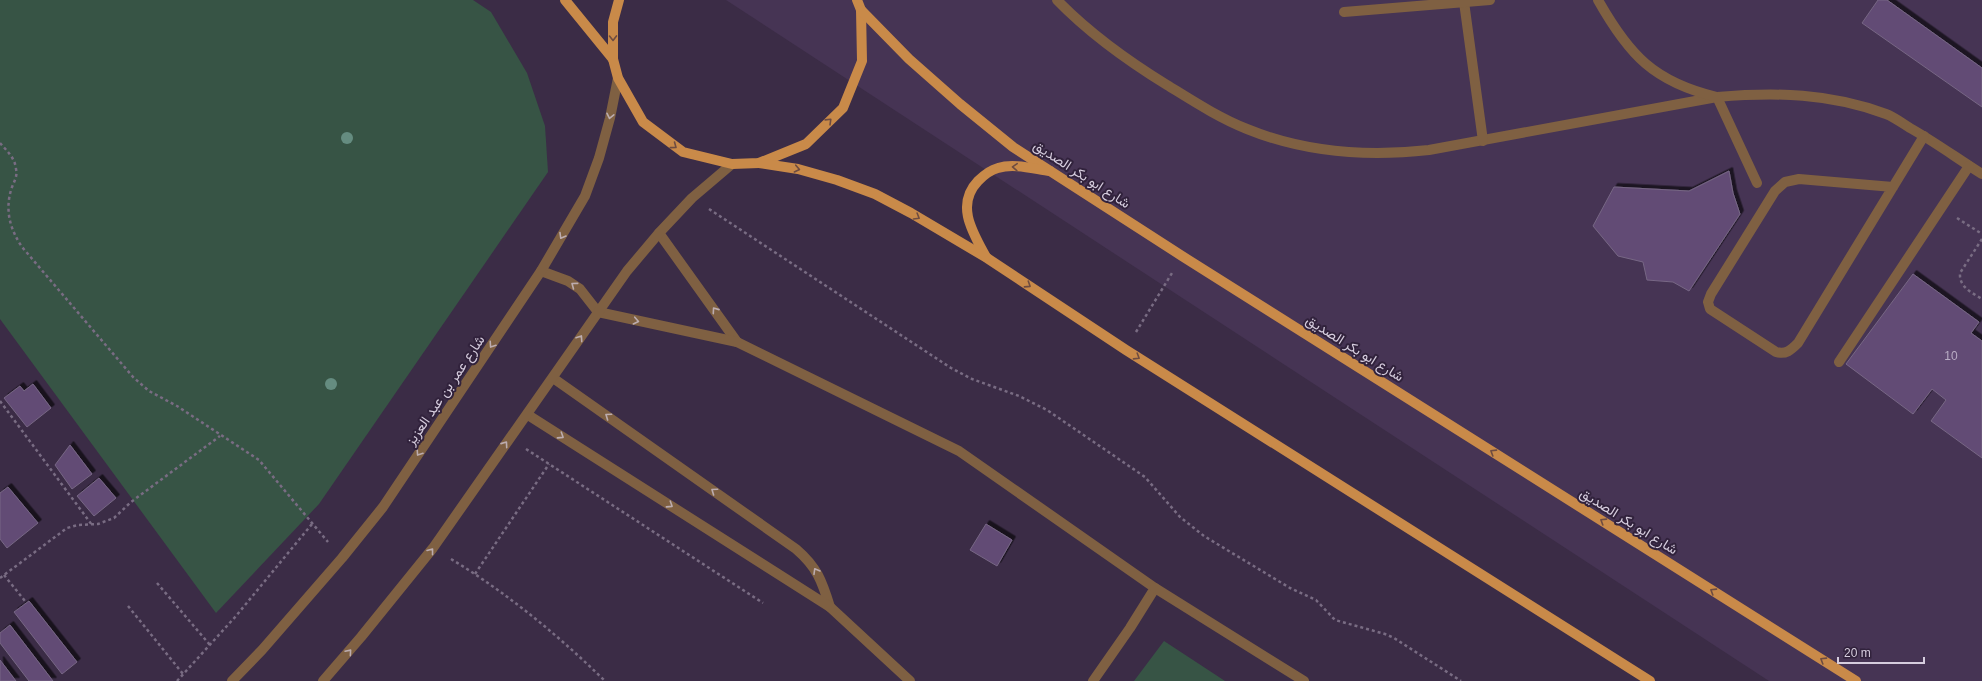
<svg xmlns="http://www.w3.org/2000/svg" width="1982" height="681" viewBox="0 0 1982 681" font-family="Helvetica,Vazirmatn,sans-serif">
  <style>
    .built { fill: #463454 }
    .green { fill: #375445 }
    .building { fill: #624b74; stroke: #776785; filter: url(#shadow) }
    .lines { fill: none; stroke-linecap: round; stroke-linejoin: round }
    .path { stroke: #796c83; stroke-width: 2.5; stroke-dasharray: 3 3; stroke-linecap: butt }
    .minor { stroke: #7f6042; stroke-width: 10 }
    .major { stroke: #c98a49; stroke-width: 10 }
    .tree { fill: #658c80 }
    .oneway { stroke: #6e4c41 }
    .oneway2 { stroke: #bcacaf }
    .labels { text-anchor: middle; stroke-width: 4; stroke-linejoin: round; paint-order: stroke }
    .number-label { font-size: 12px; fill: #b9acc4 }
    .street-label { font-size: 14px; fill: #d6cdde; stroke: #31223c }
  </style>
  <defs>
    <filter id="shadow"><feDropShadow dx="3.5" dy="-3.5" stdDeviation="0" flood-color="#0009"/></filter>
  </defs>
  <rect width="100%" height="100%" fill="#3b2c46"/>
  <polygon class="built" points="726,0 1982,0 1982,681 1769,681"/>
  <g class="green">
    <polygon points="0,0 473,0 491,12 527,73 545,126 548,172 319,504 216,613 0,319"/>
    <polygon points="1164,641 1225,681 1134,681"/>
  </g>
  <g class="building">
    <polygon points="1878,0 1887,0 1982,68 1982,107 1862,23"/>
    <polygon points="1729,171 1733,193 1740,214 1689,291 1673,282 1647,280 1643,262 1618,256 1593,226 1614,187 1689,191"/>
    <polygon points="1913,274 1979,322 1971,333 1982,341 1982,458 1931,421 1946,400 1932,389 1913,414 1846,364"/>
    <polygon points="33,384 51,408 27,427 4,398 20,386 24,391"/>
    <polygon points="70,445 92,474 72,489 55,465"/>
    <polygon points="99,478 116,498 94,516 77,496"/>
    <polygon points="8,487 38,523 7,548 0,539 0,493"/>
    <polygon points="986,524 1012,540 997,566 970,550"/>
    <polygon points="29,601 77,662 62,674 14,612"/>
    <polygon points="10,625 53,681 29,681 0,643 0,633"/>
    <polygon points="0,660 16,681 0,681"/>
  </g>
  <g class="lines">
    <g class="path">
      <path d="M 0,143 C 7,151 15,158 16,169 C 18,177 13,183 11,190 C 5,211 10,229 22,247 L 133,377 L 149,391 L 177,406 L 259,460 L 328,542"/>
      <polyline points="709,209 951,368 972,379 1019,396 1047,410 1145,477 1180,517 1204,536 1290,588 1316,600 1335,620 1385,634 1394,638 1461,681"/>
      <polyline points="1957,218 1982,234"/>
      <path d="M 1982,239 L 1960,273 C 1959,287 1971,292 1982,299"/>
      <polyline points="1136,332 1172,273"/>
      <polyline points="0,401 92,525"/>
      <polyline points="526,449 763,603"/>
      <path d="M 451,559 C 507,593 558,635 605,681"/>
      <polyline points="475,574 549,464"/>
      <polyline points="4,575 25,601"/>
      <polyline points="0,578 67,528 78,525 98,524 114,518 131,502 220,436"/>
      <polyline points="157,583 210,645"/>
      <polyline points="128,606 183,674"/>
      <polyline points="177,681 236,616 312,524"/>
    </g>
    <g class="minor">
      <path d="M 1057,0 C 1089,33 1128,61 1167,85 C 1193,101 1219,118 1247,129 C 1306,153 1366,157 1429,150 L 1717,97 C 1776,92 1830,93 1886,114 C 1894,117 1902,123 1910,128 C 1935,142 1958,159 1982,174"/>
      <path d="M 1598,0 C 1629,55 1654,82 1717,97 L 1757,183"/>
      <polyline points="1464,2 1483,141"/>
      <polyline points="1344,12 1490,0"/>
      <path d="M 1893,187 L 1799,179 L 1785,182 L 1775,191 L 1711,294 L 1708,302 L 1710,309 L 1776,352 C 1786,355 1791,350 1798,343 L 1924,136"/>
      <polyline points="659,233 737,342"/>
      <polyline points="541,271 568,281 580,289 598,312 737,342 959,451 1155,588 1130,628 1093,681"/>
      <polyline points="1839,362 1969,166"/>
      <path d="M 553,378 L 796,549 C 817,567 822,581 830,607"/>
      <polyline points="528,415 830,607 910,681"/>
      <polyline points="1155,588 1304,681"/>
      <polyline points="232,681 262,650 342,558 383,507 541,271 585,196 599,158 610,118 618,78"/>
      <polyline points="323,681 361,637 433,548 627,271 659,233 692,198 732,164"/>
    </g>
    <g class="major">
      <polyline points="565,0 613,59"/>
      <polyline points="619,0 613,22 613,59 618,78 643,122 683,152 732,164 759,163 806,144 843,108 862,61 861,10 857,0"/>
      <polyline points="861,10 909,59 960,104 1013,147 1182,256 1856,681"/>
      <polyline points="759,163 798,169 837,180 875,194 911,213 987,258 1126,350 1650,681"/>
      <path d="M 986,257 C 973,233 955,205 978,181 C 983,176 990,170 998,168 C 1014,163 1034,169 1050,171"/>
    </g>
  </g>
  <g class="tree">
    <circle cx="347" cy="138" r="6"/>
    <circle cx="331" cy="384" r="6"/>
  </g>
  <defs><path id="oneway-chevron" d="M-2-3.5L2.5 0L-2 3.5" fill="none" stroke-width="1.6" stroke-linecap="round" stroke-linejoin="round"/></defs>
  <g class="oneway">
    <use href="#oneway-chevron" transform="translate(613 38) rotate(89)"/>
    <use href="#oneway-chevron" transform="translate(829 121) rotate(-44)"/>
    <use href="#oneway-chevron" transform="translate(674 146) rotate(37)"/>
    <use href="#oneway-chevron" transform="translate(1015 167) rotate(-177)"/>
    <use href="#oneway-chevron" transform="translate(797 169) rotate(12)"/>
    <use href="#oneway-chevron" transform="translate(917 217) rotate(31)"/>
    <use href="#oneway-chevron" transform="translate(1028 285) rotate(33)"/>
    <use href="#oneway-chevron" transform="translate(1137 357) rotate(32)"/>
    <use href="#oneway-chevron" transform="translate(1493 452) rotate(-148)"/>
    <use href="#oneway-chevron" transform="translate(1603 521) rotate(-148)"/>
    <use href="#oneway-chevron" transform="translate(1713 591) rotate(-148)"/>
    <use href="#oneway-chevron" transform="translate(1823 660) rotate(-148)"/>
  </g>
  <g class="oneway2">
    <use href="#oneway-chevron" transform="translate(610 116) rotate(102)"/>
    <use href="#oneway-chevron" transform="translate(562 236) rotate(120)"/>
    <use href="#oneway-chevron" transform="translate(574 285) rotate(-143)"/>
    <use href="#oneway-chevron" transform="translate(715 310) rotate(-125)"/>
    <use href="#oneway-chevron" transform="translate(636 321) rotate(12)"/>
    <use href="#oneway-chevron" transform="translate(580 338) rotate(-56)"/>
    <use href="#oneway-chevron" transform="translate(492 345) rotate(124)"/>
    <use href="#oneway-chevron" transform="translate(608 416) rotate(-145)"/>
    <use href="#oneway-chevron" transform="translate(561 436) rotate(33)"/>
    <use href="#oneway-chevron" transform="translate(505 444) rotate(-55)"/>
    <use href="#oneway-chevron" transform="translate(419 453) rotate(124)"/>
    <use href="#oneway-chevron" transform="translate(714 491) rotate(-145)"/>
    <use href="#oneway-chevron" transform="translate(670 505) rotate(33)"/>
    <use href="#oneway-chevron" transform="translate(431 551) rotate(-52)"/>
    <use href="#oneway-chevron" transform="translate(816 571) rotate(-120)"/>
    <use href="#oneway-chevron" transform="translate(349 652) rotate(-49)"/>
  </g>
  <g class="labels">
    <g class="number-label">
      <text x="1951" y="360">10</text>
    </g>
    <g class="street-label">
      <text transform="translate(1082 174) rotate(33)" y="5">شارع ابو بكر الصديق</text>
      <text transform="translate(1355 348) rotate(32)" y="5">شارع ابو بكر الصديق</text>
      <text transform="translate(445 390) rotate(-56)" y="5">شارع عمر بن عبد العزيز</text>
      <text transform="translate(1629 521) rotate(32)" y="5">شارع ابو بكر الصديق</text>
    </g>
  </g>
  <path d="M1838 657v6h86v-6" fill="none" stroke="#d6cdde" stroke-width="2"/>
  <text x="1844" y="657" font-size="12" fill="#d6cdde" stroke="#31223c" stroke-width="3" paint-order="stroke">20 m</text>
</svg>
